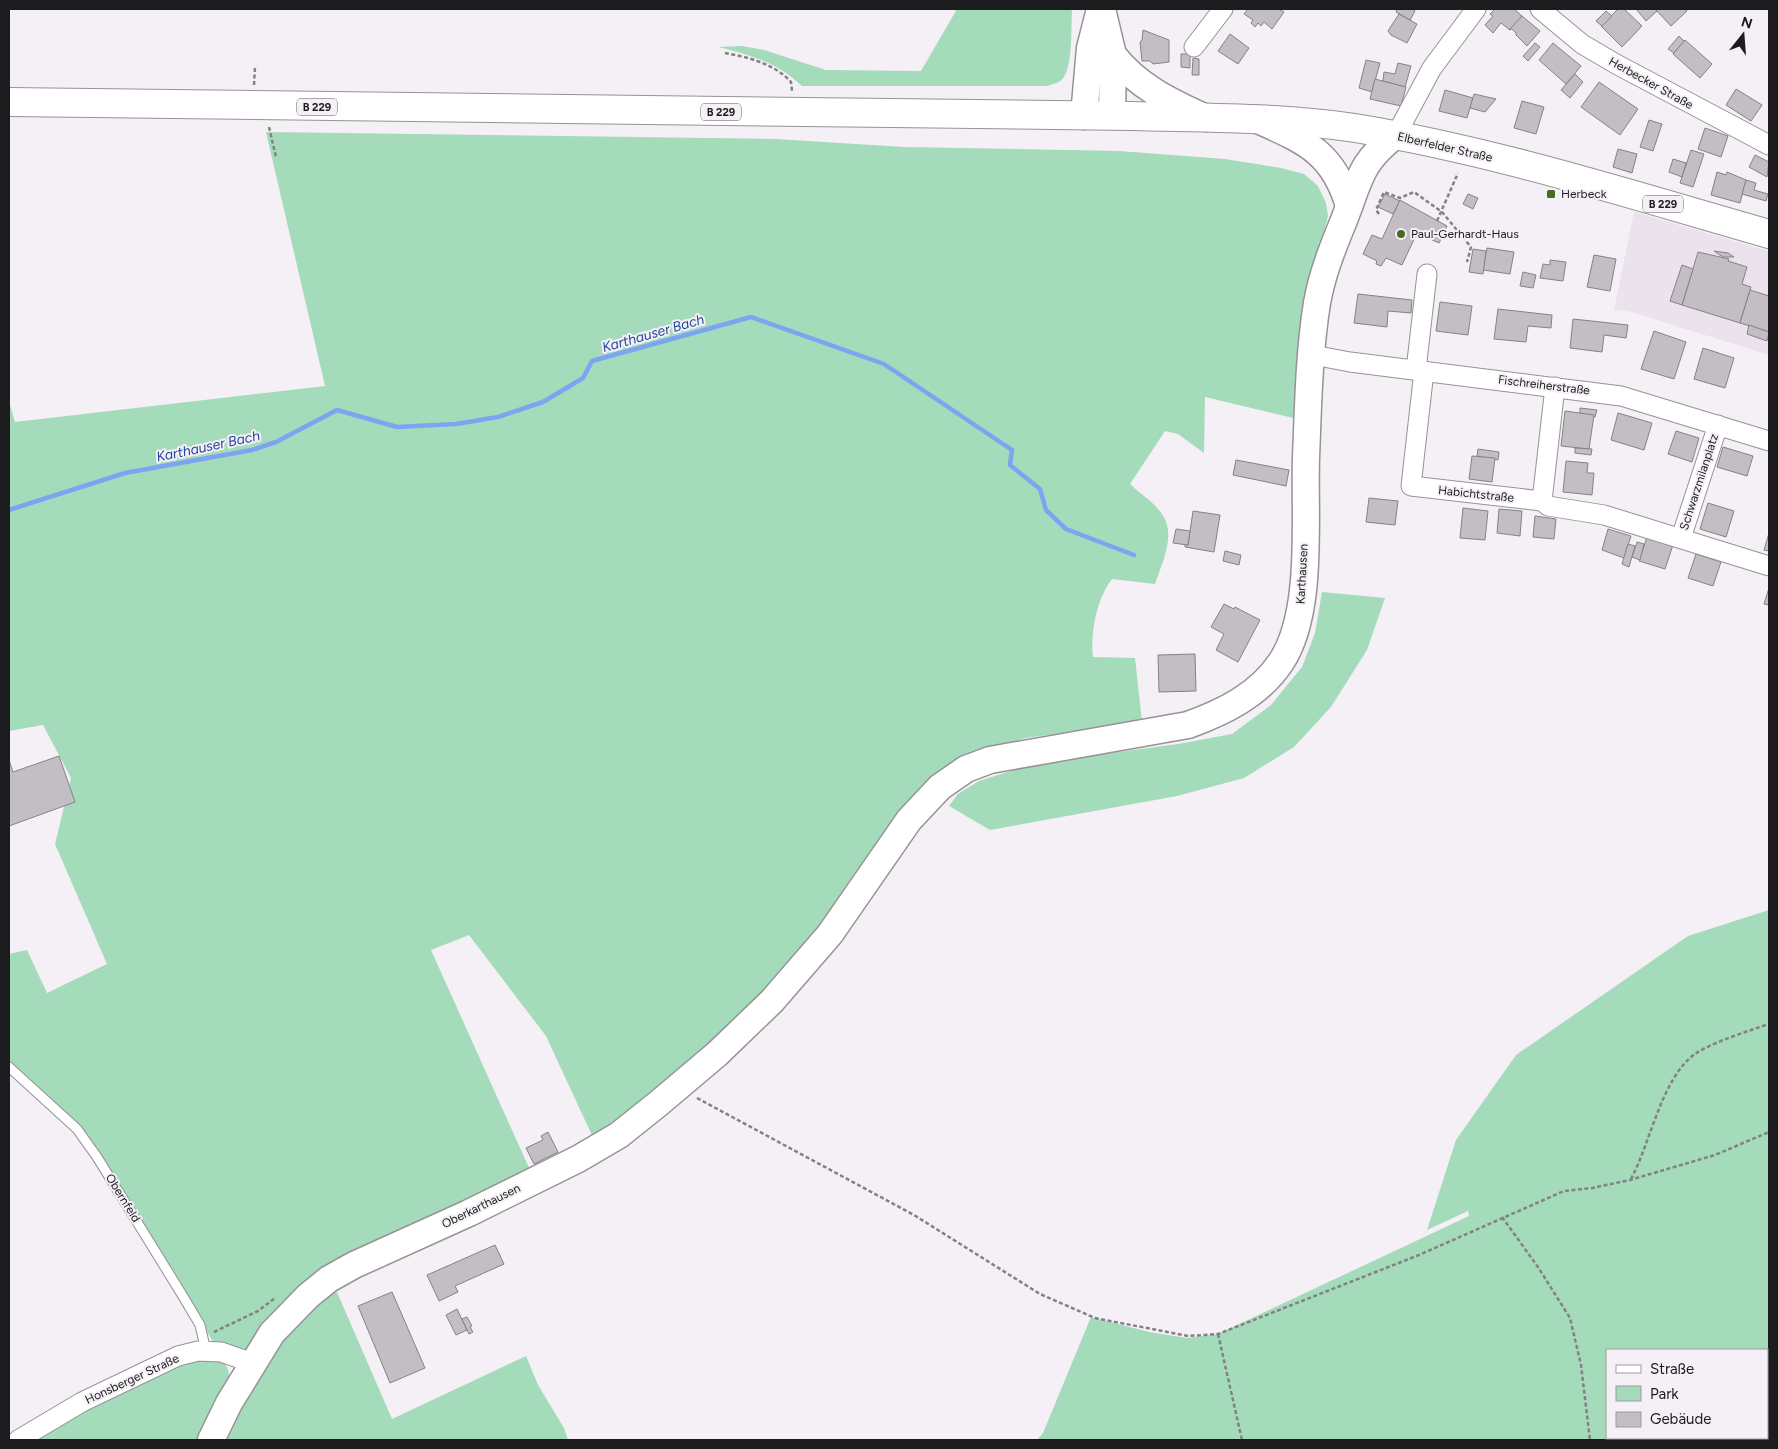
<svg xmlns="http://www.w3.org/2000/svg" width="1778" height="1449" viewBox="0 0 1778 1449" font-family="Figtree,sans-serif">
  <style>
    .built { fill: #ebe2ed }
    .green { fill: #a3dbbb; fill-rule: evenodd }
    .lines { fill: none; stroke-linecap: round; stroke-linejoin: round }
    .stream { stroke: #7ca4f1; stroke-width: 4.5 }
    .building { fill: #c2bec3; stroke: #858186 }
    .lane-casing { stroke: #969296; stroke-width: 11 }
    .street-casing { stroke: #969296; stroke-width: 21 }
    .secondary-casing { stroke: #969296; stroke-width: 29 }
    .primary-casing { stroke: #969296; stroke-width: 30 }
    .path { stroke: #838184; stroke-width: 2.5; stroke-dasharray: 4 2.5; stroke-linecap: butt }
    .lane { stroke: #fff; stroke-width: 9 }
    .street { stroke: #fff; stroke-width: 19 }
    .secondary { stroke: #fff; stroke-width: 26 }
    .primary { stroke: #fff; stroke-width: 28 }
    .poi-dot { fill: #476b24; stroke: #f4f0f5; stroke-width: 2 }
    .labels { text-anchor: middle; stroke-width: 4; stroke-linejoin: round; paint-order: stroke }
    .shield { fill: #f4f0f5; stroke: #5d5b5e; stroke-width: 1 }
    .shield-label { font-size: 11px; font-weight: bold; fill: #1c1b1d }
    .street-label { font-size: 12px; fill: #1c1b1d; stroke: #f4f0f5 }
    .poi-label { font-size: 12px; fill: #1c1b1d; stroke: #f4f0f5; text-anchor: start }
    .water-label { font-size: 14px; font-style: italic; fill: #1d469f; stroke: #f4f0f5 }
  </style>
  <rect width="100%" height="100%" fill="#f4f0f5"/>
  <polygon class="built" points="1634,212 1769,251 1769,355 1628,311 1614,310"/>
  <g class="green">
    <path d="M 957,9 L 1072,9 C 1071,26 1073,63 1064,77 C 1060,83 1053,84 1047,86 L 802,86 C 777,62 750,55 718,47 L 742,46 L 764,50 L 826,70 L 921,71 Z"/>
    <path d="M 266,132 L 776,139 L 904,147 L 1119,151 L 1225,159 L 1281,168 L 1304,174 L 1318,186 L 1326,203 L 1328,216 L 1314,271 L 1302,420 L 1205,397 L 1204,453 L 1178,434 L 1165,431 L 1130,484 C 1139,493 1151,500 1159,510 C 1178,532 1163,560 1155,584 L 1112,579 C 1097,598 1090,633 1093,657 L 1135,658 L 1142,722 L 1026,738 L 1003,745 L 964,766 L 770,997 L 596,1144 L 546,1036 L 469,935 L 431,950 L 534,1179 L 345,1274 L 252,1360 L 217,1349 L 160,1249 L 81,1129 L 9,1065 L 9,954 L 27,950 L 47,993 L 107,964 L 55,844 L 71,778 L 43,725 L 9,731 L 9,401 L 15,422 L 325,386 Z"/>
    <polygon points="1322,592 1385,598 1367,650 1331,707 1294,747 1244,778 1177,796 990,830 949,806 958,794 979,781 1036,763 1178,744 1232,734 1271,705 1302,667 1315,633"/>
    <path d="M 1769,910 L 1769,1440 L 1037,1440 L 1043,1433 L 1091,1317 L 1149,1332 L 1187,1338 L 1218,1334 L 1469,1216 L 1468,1211 L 1427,1230 L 1456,1140 L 1516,1055 L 1688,936 ZM 1607,1350 L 1767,1350 L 1767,1438 L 1607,1438 Z"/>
    <polygon points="333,1283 392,1419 526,1356 538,1385 564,1428 568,1440 221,1440 269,1344"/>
    <polygon points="198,1359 222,1361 227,1367 232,1383 208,1440 26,1440 178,1365"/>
  </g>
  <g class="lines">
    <polyline class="stream" points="9,510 125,473 252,450 276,442 337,410 397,427 456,424 498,417 543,402 583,378 592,361 751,317 884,364 1012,450 1010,465 1040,489 1046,510 1066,529 1134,555"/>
  </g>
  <g class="building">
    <polygon points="1248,9 1279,9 1284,12 1272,29 1264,22 1261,26 1258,23 1255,27 1251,23 1253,20 1244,14"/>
    <polygon points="1397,9 1412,9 1415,11 1410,20 1396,12"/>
    <polygon points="1495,9 1514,9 1522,16 1510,30 1501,23 1493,33 1485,25 1493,16 1490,14"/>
    <polygon points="1618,9 1624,9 1642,26 1622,47 1601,26"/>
    <polygon points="1639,9 1655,9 1657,11 1646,21 1637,10"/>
    <polygon points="1655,9 1685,9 1687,11 1671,26"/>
    <polygon points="1606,11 1612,16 1602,26 1596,21"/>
    <polygon points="1399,14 1417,24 1407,43 1391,35 1388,31"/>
    <polygon points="1522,16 1540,31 1527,46 1516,35 1516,33 1512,29 1509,30"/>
    <polygon points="1143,30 1169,40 1169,62 1153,64 1150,61 1142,61 1140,42 1142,40"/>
    <polygon points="1230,34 1249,48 1238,64 1218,51"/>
    <polygon points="1679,36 1684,41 1674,53 1668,49"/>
    <polygon points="1685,40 1712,64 1700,78 1673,54"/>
    <polygon points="1535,43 1540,47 1528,61 1523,56"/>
    <polygon points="1553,43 1581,66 1566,84 1539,60"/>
    <polygon points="1181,54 1190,54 1190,68 1181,67"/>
    <polygon points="1193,58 1199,59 1199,75 1192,75"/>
    <polygon points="1366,60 1380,63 1372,92 1359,88"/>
    <polygon points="1398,63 1411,66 1405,87 1383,81 1384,72 1395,74"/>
    <polygon points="1575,74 1583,82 1570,98 1561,90"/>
    <polygon points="1375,79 1406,87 1401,106 1370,99"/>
    <polygon points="1599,82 1638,109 1620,135 1581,107"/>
    <polygon points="1736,89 1762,105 1751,121 1726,105"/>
    <polygon points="1445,90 1473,98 1467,118 1439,111"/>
    <polygon points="1474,94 1496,99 1485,112 1470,108"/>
    <polygon points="1522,101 1544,107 1536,134 1514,128"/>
    <polygon points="1649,120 1662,124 1653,151 1640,147"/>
    <polygon points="1705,128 1728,136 1721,157 1698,149"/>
    <polygon points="1618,149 1637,154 1632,173 1613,167"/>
    <polygon points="1691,150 1704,154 1693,187 1680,183"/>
    <polygon points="1755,155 1769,162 1767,177 1749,167"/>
    <polygon points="1673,159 1686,163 1682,177 1669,172"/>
    <polygon points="1717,172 1726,175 1727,172 1746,180 1740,203 1711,195"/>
    <polygon points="1746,180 1756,183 1754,190 1768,194 1766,201 1742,194"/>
    <polygon points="1385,194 1400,201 1393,214 1378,207"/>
    <polygon points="1468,194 1478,198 1473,209 1463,204"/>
    <polygon points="1400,200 1447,226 1439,243 1417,233 1402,265 1386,258 1381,266 1376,264 1377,261 1363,254 1372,235 1382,239"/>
    <polygon points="1487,248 1514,252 1510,274 1483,270"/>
    <polygon points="1473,249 1486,251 1483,274 1469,272"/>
    <polygon points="1714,251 1728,253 1734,257 1723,257"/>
    <polygon points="1698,252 1729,259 1728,261 1747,267 1742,284 1751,287 1740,323 1682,305"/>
    <polygon points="1594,255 1616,259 1610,291 1587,287"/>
    <polygon points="1550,260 1566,262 1563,281 1540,278 1543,264 1550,265"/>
    <polygon points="1682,265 1693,269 1682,305 1670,301"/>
    <polygon points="1523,272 1536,275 1533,288 1520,286"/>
    <polygon points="1750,290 1769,296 1769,332 1740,323"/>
    <polygon points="1358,294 1412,300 1411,313 1388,311 1387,327 1354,323"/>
    <polygon points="1440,302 1472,306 1468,335 1436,331"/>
    <polygon points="1498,309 1552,315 1551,328 1528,326 1526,342 1494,339"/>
    <polygon points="1573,319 1628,325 1626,338 1604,335 1602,352 1570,348"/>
    <polygon points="1749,325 1769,332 1767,341 1747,334"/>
    <polygon points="1654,331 1686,342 1674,379 1641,369"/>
    <polygon points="1703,348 1734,358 1725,388 1694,379"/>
    <polygon points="1580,408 1597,410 1595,417 1580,413"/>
    <polygon points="1565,411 1594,415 1589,449 1561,446"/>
    <polygon points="1618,413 1652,423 1644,450 1611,440"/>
    <polygon points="1676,431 1699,438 1692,462 1668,454"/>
    <polygon points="1723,447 1753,456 1747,476 1717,467"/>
    <polygon points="1575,448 1592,449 1591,455 1575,453"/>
    <polygon points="1478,449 1499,452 1498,460 1477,456"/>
    <polygon points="1472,456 1495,458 1492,482 1469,479"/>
    <polygon points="1236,460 1289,470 1286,486 1233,475"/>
    <polygon points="1566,461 1588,463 1587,473 1594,473 1592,495 1563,492"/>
    <polygon points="1369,498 1398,501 1395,525 1366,522"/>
    <polygon points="1708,503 1734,511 1726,537 1700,529"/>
    <polygon points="1463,508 1488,511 1485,540 1460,538"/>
    <polygon points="1499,509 1522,511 1520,536 1497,533"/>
    <polygon points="1193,511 1220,515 1214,552 1185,547 1185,544 1188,545"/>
    <polygon points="1535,516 1556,519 1554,539 1533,537"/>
    <polygon points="1176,529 1190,531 1188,545 1173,543"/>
    <polygon points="1608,529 1631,536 1624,558 1602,550"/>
    <polygon points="1769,533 1769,551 1764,550"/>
    <polygon points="1647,537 1673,545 1665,569 1639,561"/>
    <polygon points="1637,542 1644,544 1640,560 1632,557"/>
    <polygon points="1628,544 1635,546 1629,567 1622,564"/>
    <polygon points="1225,551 1241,555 1239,565 1223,561"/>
    <polygon points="1696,554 1721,562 1713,586 1688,578"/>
    <polygon points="1769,588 1769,605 1764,604"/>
    <polygon points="1224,604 1234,609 1235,607 1260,620 1238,662 1216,650 1224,634 1211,627"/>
    <polygon points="1195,654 1196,691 1159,692 1158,655"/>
    <polygon points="59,756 75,802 9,826 9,760 13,772"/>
    <polygon points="548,1132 558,1152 534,1164 526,1148 543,1140 541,1136"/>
    <polygon points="495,1245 504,1264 455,1286 458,1292 439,1301 427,1275"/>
    <polygon points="392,1292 425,1368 390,1383 358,1306"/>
    <polygon points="457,1309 467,1330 456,1335 446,1315"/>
    <polygon points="467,1317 472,1326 470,1327 473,1332 469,1334 462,1319"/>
  </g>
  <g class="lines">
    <defs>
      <polyline id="lane" points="9,1067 77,1129 97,1157 184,1298 200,1325 206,1351"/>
      <g id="street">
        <polyline points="1540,9 1582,44 1616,64 1769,145"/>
        <polyline points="1194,47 1223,9"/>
        <polyline points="1396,135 1432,68 1476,9"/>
        <polyline points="1313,355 1350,362 1621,396 1769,441"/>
        <polyline points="1416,370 1427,274"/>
        <polyline points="1424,371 1411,486 1542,501 1555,387"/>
        <polyline points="1542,501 1548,506 1604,515 1769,566"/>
        <polyline points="1681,538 1718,425"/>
        <polyline points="18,1440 82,1402 178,1356 198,1351 221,1352 253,1363"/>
      </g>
      <g id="secondary">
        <polyline points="1102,9 1113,55 1112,116"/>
        <path d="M 1113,55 C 1137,86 1170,102 1206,118"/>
        <polyline points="1084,116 1090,48 1100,9"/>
        <path d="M 1256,119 C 1304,141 1333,151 1349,206"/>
        <path d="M 211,1440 L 229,1403 L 272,1333 L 308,1296 L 329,1279 L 354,1265 L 469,1213 L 578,1159 L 619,1135 L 659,1103 L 717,1054 L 772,1001 L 830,934 L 909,820 L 940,787 L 966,769 L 990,760 L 1188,725 C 1224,712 1259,695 1281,662 C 1314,613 1304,517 1306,458 C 1308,409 1309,352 1317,303 C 1322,274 1333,247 1344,220 C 1360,180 1359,163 1396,135"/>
      </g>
      <path id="primary" d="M 9,102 L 1132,116 C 1206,118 1281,117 1355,128 C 1495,151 1632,195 1769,234"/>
    </defs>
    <use href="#lane" class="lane-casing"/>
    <use href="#street" class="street-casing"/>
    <use href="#secondary" class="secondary-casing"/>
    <use href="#primary" class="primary-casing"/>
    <g class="path">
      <path d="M 725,53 C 748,57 775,64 791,82 L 792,91"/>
      <polyline points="254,85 255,67"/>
      <polyline points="269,127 276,157"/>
      <polyline points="1379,214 1376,210 1384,192 1400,198 1414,192 1442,212 1471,247 1467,262"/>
      <polyline points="1437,221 1458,173"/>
      <polyline points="697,1098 914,1215 1040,1294 1095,1318 1188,1336 1218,1334 1419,1255 1564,1191 1592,1188 1630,1180 1715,1155 1769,1132"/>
      <path d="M 1631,1179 C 1650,1144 1662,1077 1695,1054 C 1710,1043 1751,1030 1769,1024"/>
      <polyline points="1502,1217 1538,1267 1570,1318 1581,1365 1590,1440"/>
      <polyline points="214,1332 258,1311 275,1298"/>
      <polyline points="1218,1334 1242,1440"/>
    </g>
    <use href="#lane" class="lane"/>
    <use href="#street" class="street"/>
    <use href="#secondary" class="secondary"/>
    <use href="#primary" class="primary"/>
  </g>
  <g class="poi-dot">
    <rect x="1546" y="189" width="10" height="10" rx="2.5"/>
    <circle cx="1401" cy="234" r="5"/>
  </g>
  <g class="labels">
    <g class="shield">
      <rect x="297" y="98.5" width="40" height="17" rx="4"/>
      <rect x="701" y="103.5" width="40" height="17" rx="4"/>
      <rect x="1643" y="195.5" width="40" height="17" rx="4"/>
    </g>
    <g class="shield-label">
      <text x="317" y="111">B 229</text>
      <text x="721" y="116">B 229</text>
      <text x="1663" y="208">B 229</text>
    </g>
    <g class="street-label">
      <text transform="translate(1651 83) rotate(29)" y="4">Herbecker Straße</text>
      <text transform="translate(1445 147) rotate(13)" y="4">Elberfelder Straße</text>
      <text transform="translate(1544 385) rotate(7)" y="4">Fischreiherstraße</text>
      <text transform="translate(1699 482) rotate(-72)" y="4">Schwarzmilanplatz</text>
      <text transform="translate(1476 494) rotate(6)" y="4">Habichtstraße</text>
      <text transform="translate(1302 574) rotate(-87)" y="4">Karthausen</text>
      <text transform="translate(123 1198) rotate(58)" y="4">Obernfeld</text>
      <text transform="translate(481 1206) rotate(-26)" y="4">Oberkarthausen</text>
      <text transform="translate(132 1379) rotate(-25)" y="4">Honsberger Straße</text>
    </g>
    <g class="poi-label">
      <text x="1561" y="198">Herbeck</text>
      <text x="1411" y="238">Paul-Gerhardt-Haus</text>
    </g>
    <g class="water-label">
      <text transform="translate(653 333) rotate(-16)" y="5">Karthauser Bach</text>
      <text transform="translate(208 446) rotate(-12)" y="5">Karthauser Bach</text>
    </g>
  </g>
  <rect width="1778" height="1449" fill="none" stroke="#1c1b1d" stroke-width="20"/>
  <rect x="1606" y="1349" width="162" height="90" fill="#f4f0f5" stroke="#9e9b9f"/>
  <rect x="1616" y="1365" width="25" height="8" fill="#ffffff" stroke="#9e9b9f"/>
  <text x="1650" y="1374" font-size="15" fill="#1c1b1d">Straße</text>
  <rect x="1616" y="1386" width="25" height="15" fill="#a3dbbb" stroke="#9e9b9f"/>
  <text x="1650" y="1399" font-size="15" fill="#1c1b1d">Park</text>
  <rect x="1616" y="1412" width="25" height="15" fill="#c2bec3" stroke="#9e9b9f"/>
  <text x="1650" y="1424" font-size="15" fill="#1c1b1d">Gebäude</text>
  <g transform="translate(1743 35) rotate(17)" stroke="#f4f0f5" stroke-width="4" paint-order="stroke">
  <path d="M0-4L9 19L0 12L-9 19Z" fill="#1c1b1d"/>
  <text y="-8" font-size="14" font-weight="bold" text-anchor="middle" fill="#1c1b1d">N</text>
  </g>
</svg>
